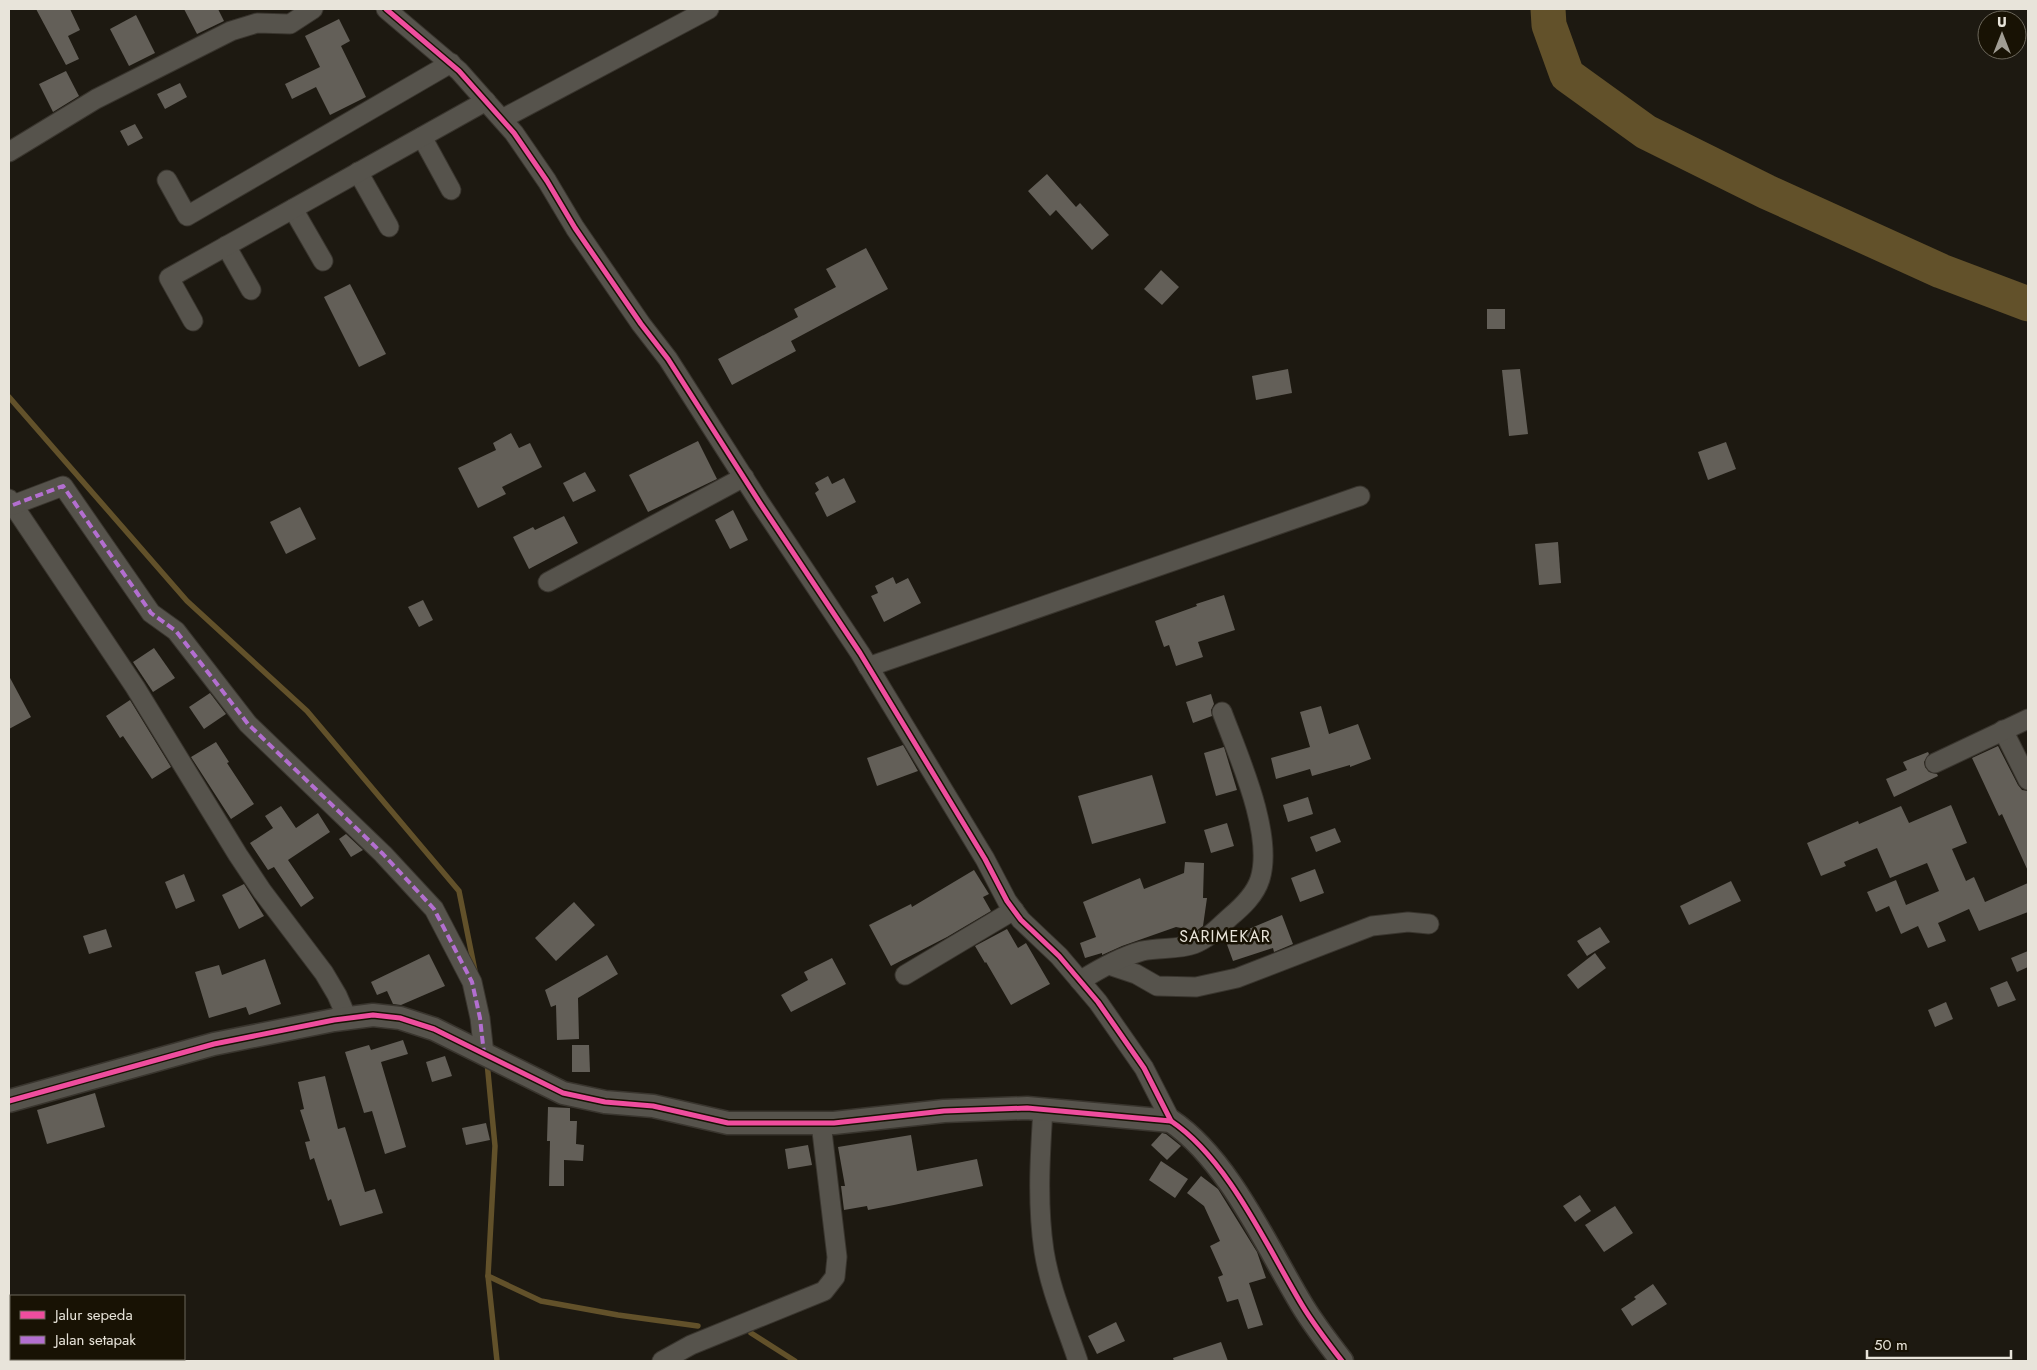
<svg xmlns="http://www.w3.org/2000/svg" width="2037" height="1370" viewBox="0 0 2037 1370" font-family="Jost,sans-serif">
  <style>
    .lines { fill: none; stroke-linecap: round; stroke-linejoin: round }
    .stream { stroke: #62512a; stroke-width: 5.5 }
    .river { stroke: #62512a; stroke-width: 35 }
    .building { fill: #635f58 }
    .minor-casing { stroke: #39352e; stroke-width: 21 }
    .tertiary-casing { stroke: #39352e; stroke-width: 25 }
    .minor { stroke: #56534c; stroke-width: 19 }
    .tertiary { stroke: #56534c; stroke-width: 22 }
    .quiet { stroke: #b36fd0; stroke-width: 4; stroke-dasharray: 8 4; stroke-linecap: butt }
    .cycleway-casing { stroke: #181204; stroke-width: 8 }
    .cycleway { stroke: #ef4d9e; stroke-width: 5 }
    .labels { text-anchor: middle; stroke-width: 5; stroke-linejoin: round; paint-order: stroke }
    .quarter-label { font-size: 16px; letter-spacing: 1px; fill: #e8e4da; stroke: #181204 }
  </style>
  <rect width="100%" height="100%" fill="#1d1911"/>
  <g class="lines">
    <g class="stream">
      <polyline points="9,397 187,601 307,711 459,891 475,971"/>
      <polyline points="487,1062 495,1146 488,1276 497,1361"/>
      <polyline points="488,1276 541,1301 618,1315 698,1326"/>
      <polyline points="751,1333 795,1361"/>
    </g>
    <polyline class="river" points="1548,9 1549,25 1567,75 1646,132 1767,192 1941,271 2028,304"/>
  </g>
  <g class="building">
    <polygon points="36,9 70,9 80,30 68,36 79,59 66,65"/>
    <polygon points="184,9 218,9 224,21 197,34"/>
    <polygon points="136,15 155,53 129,66 110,29"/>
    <polygon points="339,19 350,41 341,46 366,97 330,115 316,87 292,99 285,84 320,67 305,36"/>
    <polygon points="66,71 79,96 53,112 39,84"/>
    <polygon points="180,83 187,97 165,109 157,94"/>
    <polygon points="135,124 143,138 128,146 120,131"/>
    <polygon points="1047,174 1076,207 1080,203 1109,235 1092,250 1056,210 1050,216 1028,191"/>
    <polygon points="866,248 888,289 791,341 796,351 732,385 718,359 798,317 794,309 836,287 826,269"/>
    <polygon points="1161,270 1179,287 1162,305 1144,289"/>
    <polygon points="350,284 386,354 359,367 324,297"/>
    <rect x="1487" y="309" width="18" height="20"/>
    <polygon points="1288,369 1292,393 1256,400 1252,376"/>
    <polygon points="1520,369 1528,434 1509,436 1502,370"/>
    <polygon points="511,433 519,448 530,443 542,467 502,487 506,494 478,508 458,468 496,450 493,443"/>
    <polygon points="698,441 717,479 648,512 629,475"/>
    <polygon points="1726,442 1736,469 1708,480 1698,452"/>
    <polygon points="585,472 596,491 573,502 563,483"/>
    <polygon points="828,476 832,484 844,478 856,502 827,517 815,493 819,490 815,483"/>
    <polygon points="300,507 316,539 286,554 270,522"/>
    <polygon points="733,510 748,540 730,549 715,520"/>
    <polygon points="564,516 578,543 529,569 513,537 533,527 535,530"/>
    <polygon points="1558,542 1561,583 1539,585 1535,544"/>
    <polygon points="893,577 896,584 908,578 921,603 884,622 871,596 878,593 875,586"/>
    <polygon points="1224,595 1235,630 1198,642 1203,657 1176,666 1169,645 1164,647 1155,621 1197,606 1196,604"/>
    <polygon points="423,600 433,620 419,627 408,607"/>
    <polygon points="154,648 175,678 153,692 133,662"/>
    <polygon points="9,676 31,717 9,729"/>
    <polygon points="210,693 226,714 204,729 189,707"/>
    <polygon points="1211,694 1214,704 1211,710 1212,716 1193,723 1186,702"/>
    <polygon points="130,700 171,767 152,779 123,736 120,738 106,716"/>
    <polygon points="1321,706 1329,734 1358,724 1371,759 1350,767 1350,765 1312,776 1310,769 1276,779 1271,758 1310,747 1300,712"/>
    <polygon points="216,742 229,762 227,763 254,804 231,819 191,757"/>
    <polygon points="903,745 918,771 877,786 867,758"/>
    <polygon points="1998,746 2018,785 2022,790 2028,791 2028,871 2002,814 1999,816 1972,758"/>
    <polygon points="1224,747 1237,790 1216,796 1204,753"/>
    <polygon points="1928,752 1929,754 1924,762 1925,767 1929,772 1937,774 1938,776 1894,797 1886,779 1907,770 1903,762"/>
    <polygon points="1152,775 1166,823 1092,844 1078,796"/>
    <polygon points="1308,797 1313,814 1288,822 1283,805"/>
    <polygon points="1951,805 1967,843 1952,849 1966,881 1974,877 1985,902 2028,883 2028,912 1979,931 1969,909 1938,923 1946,941 1928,948 1918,926 1901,934 1889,906 1876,912 1867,892 1896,880 1906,905 1939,891 1927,863 1890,878 1877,848 1844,862 1846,866 1821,876 1807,843 1858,821 1859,824 1901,806 1909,823"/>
    <polygon points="281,806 296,828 318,813 330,832 288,860 314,898 301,907 274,867 268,870 250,843 273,828 265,816"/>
    <polygon points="1227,823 1234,846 1211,853 1204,830"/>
    <polygon points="1335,828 1341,842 1316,852 1310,837"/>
    <polygon points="346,834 363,850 351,857 339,839"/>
    <polygon points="1185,862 1204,863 1203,898 1207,898 1203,926 1196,931 1176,927 1122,946 1102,955 1102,953 1085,958 1080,943 1096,937 1083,902 1140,878 1144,889 1184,873"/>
    <polygon points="1315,869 1324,893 1300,902 1291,878"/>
    <polygon points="974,870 989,894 983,897 991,911 947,937 891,966 869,925 911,904 912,907"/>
    <polygon points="184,874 195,901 176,909 165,882"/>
    <polygon points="1731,881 1741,901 1689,925 1680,906"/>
    <polygon points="244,884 264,916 239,929 222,895"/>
    <polygon points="574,902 595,925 556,961 535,938"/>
    <polygon points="1282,915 1293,944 1274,952 1273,948 1233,961 1225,939"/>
    <polygon points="1600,927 1610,942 1587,956 1577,941"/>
    <polygon points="106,929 112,947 89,954 83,936"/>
    <polygon points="1007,929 1018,948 1026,943 1050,984 1011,1005 986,962 985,963 975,946"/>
    <polygon points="2028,951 2028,967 2017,972 2011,958"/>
    <polygon points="1595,953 1606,968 1578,989 1567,975"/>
    <polygon points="429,954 445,986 401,1005 393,1004 387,991 377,995 371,982"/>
    <polygon points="607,955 618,974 578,998 579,1039 557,1040 556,1005 551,1007 545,990"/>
    <polygon points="832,958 846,984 791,1012 781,995 808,980 804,972"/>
    <polygon points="265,959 281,1004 249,1015 246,1007 209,1018 195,972 219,965 222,975"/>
    <polygon points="2007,981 2016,1000 1998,1007 1990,988"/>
    <polygon points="1946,1002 1953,1019 1935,1027 1928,1010"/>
    <polygon points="403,1040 408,1054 381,1062 406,1147 385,1154 372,1111 364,1113 345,1052 369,1045 371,1050"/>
    <polygon points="572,1045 589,1045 590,1072 572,1072"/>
    <polygon points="445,1056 452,1076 432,1082 426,1062"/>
    <polygon points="325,1076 338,1129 345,1127 365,1192 375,1189 383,1213 340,1226 331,1199 328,1201 314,1158 310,1160 305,1142 310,1141 300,1110 304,1109 298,1082"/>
    <polygon points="95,1093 105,1127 47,1144 37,1110"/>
    <polygon points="548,1107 570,1108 570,1121 577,1121 576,1144 584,1145 583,1161 564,1160 564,1186 549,1186 550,1141 547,1141"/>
    <polygon points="486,1123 490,1140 466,1145 462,1128"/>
    <polygon points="1162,1133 1166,1134 1181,1146 1167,1160 1151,1145"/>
    <polygon points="911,1135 917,1171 977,1159 983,1186 894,1205 868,1210 867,1206 844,1210 841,1186 845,1186 838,1147"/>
    <polygon points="808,1145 812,1165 788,1169 785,1149"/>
    <polygon points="1161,1161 1188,1179 1175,1198 1149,1180"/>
    <polygon points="1201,1176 1218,1189 1257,1252 1266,1278 1249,1283 1263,1325 1248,1329 1238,1299 1227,1302 1218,1277 1223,1275 1210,1246 1220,1241 1204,1206 1187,1193"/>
    <polygon points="1580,1195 1591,1211 1575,1222 1563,1206"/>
    <polygon points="1615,1206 1633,1233 1604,1252 1585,1225"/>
    <polygon points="1653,1284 1667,1304 1632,1326 1621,1309 1636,1299 1634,1297"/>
    <polygon points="1116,1322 1125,1341 1097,1354 1088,1336"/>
    <polygon points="1221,1342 1228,1361 1174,1361 1173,1358"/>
  </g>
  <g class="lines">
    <defs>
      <g id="minor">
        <polyline points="386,9 459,71 514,133 547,181 575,228 641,324 668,359 760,503 860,653 985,859 1007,901 1021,920 1059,956 1098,1002 1144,1068 1171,1121"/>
        <polyline points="502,119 709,9"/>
        <polyline points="422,137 451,190"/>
        <polyline points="9,152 96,99 231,31 257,23 290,24 313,9"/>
        <polyline points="358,172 389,227"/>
        <polyline points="167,180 187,216 451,63"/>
        <polyline points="293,209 323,261"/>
        <polyline points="226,246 251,290"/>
        <polyline points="193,321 169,278 486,101"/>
        <polyline points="9,499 135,687 238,855 262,891 324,973 337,995 347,1018"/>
        <polyline points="13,505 63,486 151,613 176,631 248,724 383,854 434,909 472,982 480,1018 484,1054"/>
        <polyline points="548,582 744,477"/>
        <polyline points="868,667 1360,496"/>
        <polyline points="2003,730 2028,780"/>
        <polyline points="1935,763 2028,719"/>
        <polyline points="1109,965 1136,974 1157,986 1196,987 1237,978 1372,926 1408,922 1429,924"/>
        <polyline points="905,975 1014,910"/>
        <path d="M 1080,981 C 1099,969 1120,957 1142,951 C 1159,947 1178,950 1194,944 C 1208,939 1219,927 1230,917 C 1242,907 1255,895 1260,879 C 1274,834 1238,755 1222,712"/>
        <path d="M 1043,1109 C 1040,1156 1037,1204 1044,1251 C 1050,1289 1066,1325 1078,1361"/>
        <polyline points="662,1361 691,1345 824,1291 835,1277 837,1257 821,1123"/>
      </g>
      <path id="tertiary" d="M 9,1101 L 214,1044 L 334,1020 L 373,1015 L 400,1018 L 434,1029 L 563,1093 L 605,1102 L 653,1106 L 728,1123 L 834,1123 L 944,1111 L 1027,1108 L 1171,1121 C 1228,1159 1267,1247 1302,1305 C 1314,1325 1328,1343 1342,1361"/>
    </defs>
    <use href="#minor" class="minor-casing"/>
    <use href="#tertiary" class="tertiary-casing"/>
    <use href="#minor" class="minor"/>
    <use href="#tertiary" class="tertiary"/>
    <polyline class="quiet" points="13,505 63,486 151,613 176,631 248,724 383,854 434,909 472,982 480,1018 484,1054"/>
    <defs>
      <g id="cycleway">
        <polyline points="386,9 459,71 514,133 547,181 575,228 641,324 668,359 760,503 860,653 985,859 1007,901 1021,920 1059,956 1098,1002 1144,1068 1171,1121"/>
        <path d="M 9,1101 L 214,1044 L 334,1020 L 373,1015 L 400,1018 L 434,1029 L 563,1093 L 605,1102 L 653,1106 L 728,1123 L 834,1123 L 944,1111 L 1027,1108 L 1171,1121 C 1228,1159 1267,1247 1302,1305 C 1314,1325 1328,1343 1342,1361"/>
      </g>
    </defs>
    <use href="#cycleway" class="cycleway-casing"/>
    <use href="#cycleway" class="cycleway"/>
  </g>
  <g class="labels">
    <g class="quarter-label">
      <text x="1225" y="942">SARIMEKAR</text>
    </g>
  </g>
  <rect width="2037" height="1370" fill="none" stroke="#e8e4da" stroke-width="20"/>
  <rect x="10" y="1295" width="175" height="65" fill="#181204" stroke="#6b665a"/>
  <rect x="20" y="1311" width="25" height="8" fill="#ef4d9e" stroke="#6b665a"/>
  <text x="55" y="1320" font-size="15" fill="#e8e4da">Jalur sepeda</text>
  <rect x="20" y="1336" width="25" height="8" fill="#b36fd0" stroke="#6b665a"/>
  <text x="55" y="1345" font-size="15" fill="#e8e4da">Jalan setapak</text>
  <g transform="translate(2002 35)"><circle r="24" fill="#181204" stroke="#6b665a"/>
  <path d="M0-4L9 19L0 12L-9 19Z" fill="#a19d94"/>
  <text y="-8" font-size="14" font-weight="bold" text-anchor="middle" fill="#e8e4da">U</text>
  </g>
  <path d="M1867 1350v8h144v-8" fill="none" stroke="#e8e4da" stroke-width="2.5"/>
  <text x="1874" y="1350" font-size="15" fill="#e8e4da" stroke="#181204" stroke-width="4" paint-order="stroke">50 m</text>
</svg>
